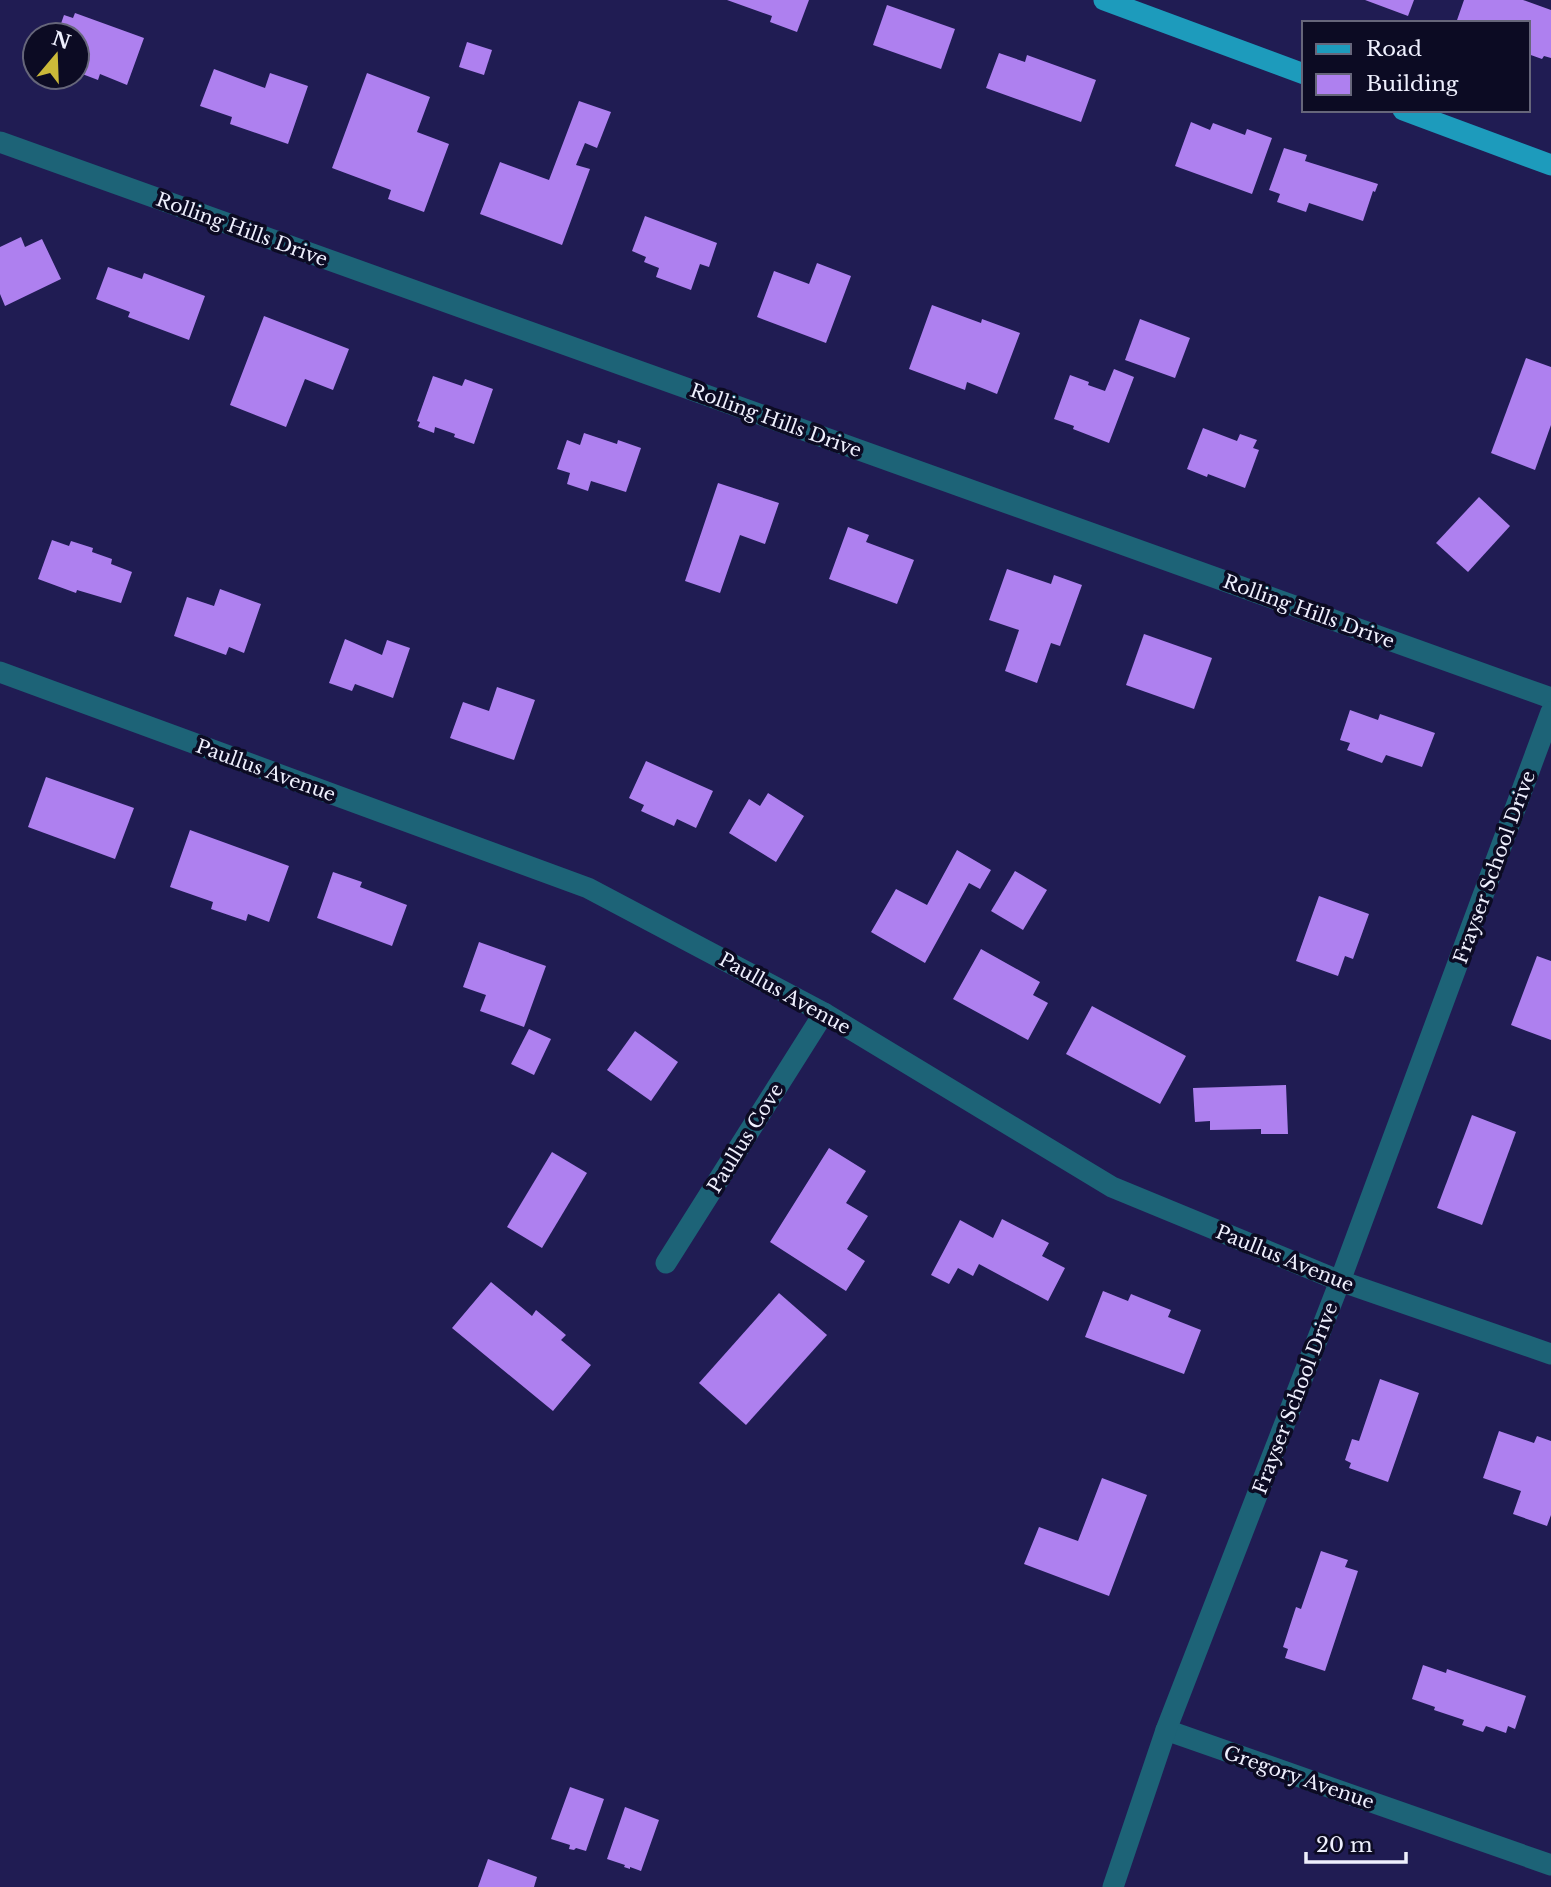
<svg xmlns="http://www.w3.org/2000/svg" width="1551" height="1887" viewBox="0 0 1551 1887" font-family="'Libre Baskerville',serif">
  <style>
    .building { fill: #ae80ef }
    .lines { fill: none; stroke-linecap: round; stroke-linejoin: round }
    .minor { stroke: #1d6377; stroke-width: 21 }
    .major { stroke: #1d9bbc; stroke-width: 21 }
    .labels { text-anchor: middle; stroke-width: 7; stroke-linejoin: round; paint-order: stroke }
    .street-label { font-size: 19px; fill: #eeeffd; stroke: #0c0b23 }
  </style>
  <rect width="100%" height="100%" fill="#201c53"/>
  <g class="building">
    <polygon points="727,0 809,0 797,32 770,22 772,16"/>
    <polygon points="1365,0 1414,0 1408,16"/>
    <polygon points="1464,0 1523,0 1551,10 1551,58 1544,56 1542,59 1528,54 1528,23 1456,23"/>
    <polygon points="887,5 955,29 941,69 873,45"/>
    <polygon points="75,13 144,38 127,85 100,74 98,80 77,72 77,35 57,35 64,15 73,18"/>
    <polygon points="467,42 492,50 484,75 459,67"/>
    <polygon points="999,53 1025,62 1027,55 1096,80 1081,122 986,88"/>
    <polygon points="214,69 265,88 270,73 308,86 288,144 230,124 232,117 200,106"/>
    <polygon points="367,73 430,97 417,132 449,144 424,212 388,199 391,190 332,168"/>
    <polygon points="579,101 611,112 597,148 585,143 576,165 590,169 562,245 480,214 500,162 549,180"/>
    <polygon points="1191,122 1210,130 1213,123 1245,135 1247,129 1272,138 1252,194 1175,166"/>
    <polygon points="1284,148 1307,155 1305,161 1378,184 1375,192 1373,191 1363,221 1309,203 1306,212 1277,202 1280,194 1269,190"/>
    <polygon points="645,216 717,243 709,267 700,264 691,290 656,277 659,268 644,262 646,257 632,251"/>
    <polygon points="21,237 25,247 42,239 61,279 5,306 0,294 0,247"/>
    <polygon points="817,263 851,276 826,343 757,317 774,271 809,284"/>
    <polygon points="108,267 142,279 144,273 205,296 189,340 128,317 130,312 96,299"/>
    <polygon points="932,305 981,323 982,319 1020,333 997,394 967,382 965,390 909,369"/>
    <polygon points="264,316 349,349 333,390 305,379 286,427 230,405"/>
    <polygon points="1140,319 1190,338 1175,378 1125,360"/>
    <polygon points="1526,358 1551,367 1551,425 1535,470 1491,453"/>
    <polygon points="1114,369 1134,377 1109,443 1073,429 1074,426 1054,419 1070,375 1089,382 1088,385 1105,391"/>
    <polygon points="433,376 462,386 465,379 493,389 474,444 454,437 455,434 435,427 434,433 418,427 420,422 417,421"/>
    <polygon points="1203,428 1237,441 1240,434 1257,440 1253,448 1259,450 1245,488 1208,474 1207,477 1187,469"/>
    <polygon points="584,433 617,444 618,440 641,448 626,492 591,481 588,491 567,484 570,473 557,469 567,440 580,445"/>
    <polygon points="718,483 779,503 765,544 740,535 720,593 685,581"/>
    <polygon points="1479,497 1510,526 1468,572 1436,543"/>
    <polygon points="848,527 869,535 866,542 914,560 897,604 829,579"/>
    <polygon points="52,540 69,546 71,541 93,548 92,552 112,559 111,564 132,572 121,603 77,590 76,593 38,579"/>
    <polygon points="1007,569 1051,584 1054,575 1082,585 1060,646 1051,643 1037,683 1005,671 1019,630 989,620"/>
    <polygon points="220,589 261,604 244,653 229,647 226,655 174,636 187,597 214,606"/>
    <polygon points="1144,634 1212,658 1194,709 1126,685"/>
    <polygon points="345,639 382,655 387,640 410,648 393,698 355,684 352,691 329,683"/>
    <polygon points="497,687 535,700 514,760 450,738 463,702 489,711"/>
    <polygon points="1350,710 1378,720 1380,714 1435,733 1422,767 1386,755 1382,763 1347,750 1350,743 1340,740"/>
    <polygon points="646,761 713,791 696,828 677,819 674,826 641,811 644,805 629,798"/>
    <polygon points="46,777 134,808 115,859 28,827"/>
    <polygon points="768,793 804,816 776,862 729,833 749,799 760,806"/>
    <polygon points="190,830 289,866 269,922 248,914 246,921 211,909 213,902 170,887"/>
    <polygon points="957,850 991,870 980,889 969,883 925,963 871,932 896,889 927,905"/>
    <polygon points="1015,871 1047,890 1023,930 991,911"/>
    <polygon points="333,872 362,882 360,887 407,905 392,946 317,918"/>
    <polygon points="1319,896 1369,914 1353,959 1345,956 1338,976 1296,961"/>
    <polygon points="479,942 546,966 524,1027 480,1011 486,995 463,987"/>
    <polygon points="981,949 1040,982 1033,995 1048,1003 1028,1040 953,999"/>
    <polygon points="1537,956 1551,961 1551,1040 1511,1025"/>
    <polygon points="1092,1006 1186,1056 1160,1104 1066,1054"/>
    <polygon points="529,1029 551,1039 534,1075 511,1064"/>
    <polygon points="635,1031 678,1062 651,1101 607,1070"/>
    <polygon points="1286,1085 1288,1134 1261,1134 1261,1129 1210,1130 1210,1121 1195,1122 1193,1088"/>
    <polygon points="1472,1115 1516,1132 1482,1225 1437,1208"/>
    <polygon points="829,1148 866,1171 846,1203 868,1216 847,1249 865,1261 846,1291 770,1242"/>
    <polygon points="552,1152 587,1173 542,1248 507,1227"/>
    <polygon points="1002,1219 1049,1243 1042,1256 1065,1268 1048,1301 979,1264 973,1276 958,1268 949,1284 931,1275 960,1220 993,1238"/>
    <polygon points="491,1282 532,1316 536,1310 566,1335 561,1340 591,1365 553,1411 452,1328"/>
    <polygon points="1103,1291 1128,1301 1131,1294 1171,1310 1168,1317 1201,1330 1184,1374 1085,1337"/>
    <polygon points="779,1293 827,1335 746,1425 699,1383"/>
    <polygon points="1380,1379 1419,1393 1388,1482 1349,1468 1351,1463 1345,1460 1352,1439 1359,1441"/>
    <polygon points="1499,1431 1534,1443 1537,1436 1551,1441 1551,1515 1547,1526 1513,1514 1521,1491 1483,1478"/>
    <polygon points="1102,1478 1147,1495 1109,1596 1024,1564 1039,1527 1078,1541"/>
    <polygon points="1321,1551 1348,1560 1345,1567 1358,1571 1325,1671 1285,1658 1288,1649 1283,1647 1296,1607 1301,1609"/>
    <polygon points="1423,1665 1446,1673 1447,1669 1526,1696 1515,1729 1508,1726 1506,1733 1486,1726 1483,1732 1462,1725 1464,1720 1434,1710 1435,1707 1412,1699"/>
    <polygon points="570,1787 604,1799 586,1851 576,1848 574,1850 569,1849 570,1845 551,1839"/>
    <polygon points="625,1807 659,1820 641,1871 630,1867 630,1869 624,1867 625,1865 607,1859"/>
    <polygon points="488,1859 537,1877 534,1887 478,1887"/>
  </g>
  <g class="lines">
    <g class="minor">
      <polyline points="0,142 1551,698"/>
      <polyline points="0,672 588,888 824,1013 1112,1187 1340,1281 1551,1354"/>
      <polyline points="666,1263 824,1013"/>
      <polyline points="1166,1730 1551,1865"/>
      <polyline points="1113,1887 1166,1730 1340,1281 1551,712"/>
    </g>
    <g class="major">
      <polyline points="1104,0 1304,74"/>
      <polyline points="1403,110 1551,165"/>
    </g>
  </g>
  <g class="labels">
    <g class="street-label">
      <text transform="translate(242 229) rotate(20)" y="7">Rolling Hills Drive</text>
      <text transform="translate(776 420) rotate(20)" y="7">Rolling Hills Drive</text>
      <text transform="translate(1309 611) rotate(20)" y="7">Rolling Hills Drive</text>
      <text transform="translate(266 770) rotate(20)" y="7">Paullus Avenue</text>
      <text transform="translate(1494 867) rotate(-70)" y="7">Frayser School Drive</text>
      <text transform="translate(785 993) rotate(29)" y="7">Paullus Avenue</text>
      <text transform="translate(745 1138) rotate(-58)" y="7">Paullus Cove</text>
      <text transform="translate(1285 1258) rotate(22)" y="7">Paullus Avenue</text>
      <text transform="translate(1295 1398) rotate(-69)" y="7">Frayser School Drive</text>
      <text transform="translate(1299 1777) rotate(19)" y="7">Gregory Avenue</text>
    </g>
  </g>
  <rect x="1302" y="21" width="228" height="91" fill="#0c0b23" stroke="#66667a" stroke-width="2"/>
  <rect x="1316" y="44" width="35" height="10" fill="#1d9bbc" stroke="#66667a" stroke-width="2"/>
  <text x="1366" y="56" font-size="21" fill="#eeeffd">Road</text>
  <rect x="1316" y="74" width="35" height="21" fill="#ae80ef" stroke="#66667a" stroke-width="2"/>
  <text x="1366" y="91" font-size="21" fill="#eeeffd">Building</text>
  <g transform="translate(56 56) rotate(19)"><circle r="33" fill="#0c0b23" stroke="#66667a" stroke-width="2"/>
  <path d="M0-5L12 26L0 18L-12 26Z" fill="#cbb939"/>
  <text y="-10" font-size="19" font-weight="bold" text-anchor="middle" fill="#eeeffd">N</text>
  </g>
  <path d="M1306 1852v10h100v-10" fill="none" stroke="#eeeffd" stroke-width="3.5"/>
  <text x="1316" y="1852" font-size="21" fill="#eeeffd" stroke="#0c0b23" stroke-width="5" paint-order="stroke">20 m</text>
</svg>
